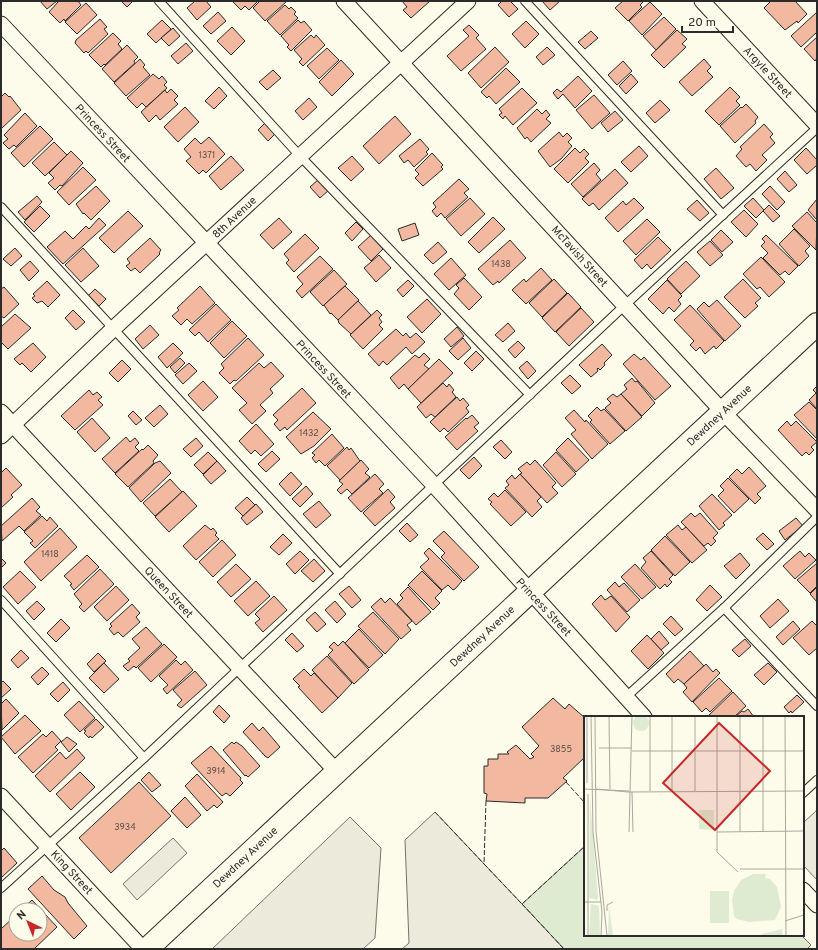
<svg xmlns="http://www.w3.org/2000/svg" width="818" height="950" viewBox="0 0 818 950" font-family="Overpass,sans-serif">
  <style>
    .green { fill: #deebd1; stroke: #74746e }
    .parking { fill: #eceadb; stroke: #74746e }
    .building { fill: #f2b8a0; stroke: #2b2b2b }
    .lines { fill: none; stroke-linecap: round; stroke-linejoin: round }
    .service-casing { stroke: #2b2b2b; stroke-width: 10 }
    .minor-casing { stroke: #2b2b2b; stroke-width: 17 }
    .secondary-casing { stroke: #2b2b2b; stroke-width: 24 }
    .service { stroke: #fdfbea; stroke-width: 8 }
    .minor { stroke: #fdfbea; stroke-width: 15 }
    .secondary { stroke: #fdfbea; stroke-width: 22 }
    .fence { stroke: #2b2b2b; stroke-width: 1; stroke-dasharray: 5 2; stroke-linecap: butt }
    .labels { text-anchor: middle; stroke-width: 3; stroke-linejoin: round; paint-order: stroke }
    .number-label { font-size: 9px; fill: #5d4e48 }
    .street-label { font-size: 11px; fill: #2b2b2b; stroke: #fdfbea }
    .inset-road { fill: none; stroke: #a9a89e; stroke-width: 1 }
    .view { fill: #c62828; fill-opacity: 0.15; stroke: #c62828; stroke-width: 2 }
    .inset-edge { fill: none; stroke: #2b2b2b; stroke-width: 2 }
  </style>
  <rect width="100%" height="100%" fill="#fdfbea"/>
  <polygon class="green" points="585,846 585,935 801,935 811,945 807,949 564,949 522,904"/>
  <g class="parking">
    <polygon points="817,810 817,880 803,865 803,823"/>
    <polygon points="435,812 522,904 564,949 402,949 409,943 405,840"/>
    <polygon points="350,817 381,848 375,938 363,949 212,949"/>
    <polygon points="173,838 187,853 137,900 123,884"/>
  </g>
  <g class="building">
    <polygon points="40,1 57,1 47,9"/>
    <polygon points="59,1 78,1 81,5 65,21 64,19 60,23 49,12"/>
    <polygon points="121,1 133,1 127,7"/>
    <polygon points="195,1 206,1 211,7 197,20 187,8"/>
    <polygon points="232,1 258,1 249,10 245,6 241,10"/>
    <polygon points="260,1 286,1 286,2 265,21 253,8"/>
    <polygon points="402,1 430,1 411,18 403,10 407,7"/>
    <polygon points="502,1 510,1 518,9 509,17 498,5"/>
    <polygon points="542,1 560,1 550,10"/>
    <polygon points="623,1 644,1 640,5 642,7 628,21 615,8"/>
    <polygon points="771,1 795,1 807,14 798,23 797,21 785,30 764,8"/>
    <polygon points="650,2 662,14 642,35 629,21"/>
    <polygon points="86,3 97,15 77,34 65,22"/>
    <polygon points="285,5 289,9 291,7 296,12 294,14 298,18 280,35 267,21"/>
    <polygon points="218,12 226,21 211,34 203,26"/>
    <polygon points="817,12 817,32 801,47 791,36"/>
    <polygon points="664,17 676,29 656,50 643,36"/>
    <polygon points="100,19 107,27 104,29 108,34 88,53 86,51 84,53 75,43 76,40"/>
    <polygon points="162,20 171,29 156,43 147,34"/>
    <polygon points="298,20 301,23 304,21 312,30 291,51 287,47 289,45 281,36"/>
    <polygon points="526,21 539,34 525,48 512,34"/>
    <polygon points="469,25 479,35 476,38 486,49 461,71 447,56 469,36 463,30"/>
    <polygon points="232,27 245,41 231,55 217,41"/>
    <polygon points="173,28 180,36 169,46 161,38"/>
    <polygon points="677,30 687,39 682,44 686,47 664,68 651,55"/>
    <polygon points="591,31 598,38 585,49 578,42"/>
    <polygon points="113,33 121,41 118,44 122,49 105,65 104,64 101,67 89,55"/>
    <polygon points="311,35 314,38 316,35 325,45 303,66 299,62 302,59 294,50"/>
    <polygon points="817,37 817,58 815,61 804,49"/>
    <polygon points="186,43 193,51 178,64 171,56"/>
    <polygon points="127,45 138,57 134,61 135,63 114,82 102,69"/>
    <polygon points="495,47 509,62 481,88 468,73"/>
    <polygon points="547,47 555,55 543,65 536,57"/>
    <polygon points="327,48 339,60 319,79 307,66"/>
    <polygon points="140,59 145,65 143,67 150,75 126,96 114,83"/>
    <polygon points="704,59 711,67 707,71 713,77 692,96 679,82"/>
    <polygon points="341,60 354,74 332,96 319,82"/>
    <polygon points="623,61 632,71 617,85 608,75"/>
    <polygon points="506,68 520,82 496,104 489,96 487,98 481,92"/>
    <polygon points="273,70 281,78 267,90 259,82"/>
    <polygon points="153,74 159,79 162,76 167,82 164,85 167,88 146,107 142,103 137,108 127,98"/>
    <polygon points="631,74 638,82 626,94 619,86"/>
    <polygon points="578,76 592,91 575,108 563,94 558,99 553,93 557,89 561,92"/>
    <polygon points="219,87 227,96 214,109 205,101"/>
    <polygon points="730,87 740,97 736,101 740,105 719,125 705,111"/>
    <polygon points="522,88 537,103 513,125 505,116 503,119 499,115 502,113 499,109"/>
    <polygon points="171,89 178,96 174,100 178,104 160,120 156,115 149,122 141,112 165,90 167,93"/>
    <polygon points="5,93 9,97 10,96 21,110 1,129 1,97"/>
    <polygon points="594,95 610,113 592,129 576,110"/>
    <polygon points="309,98 317,107 303,120 295,111"/>
    <polygon points="660,100 670,110 655,123 646,113"/>
    <polygon points="746,104 758,117 755,121 756,123 735,143 720,126 741,107 742,108"/>
    <polygon points="185,107 199,122 178,142 164,127"/>
    <polygon points="537,109 542,114 546,110 550,115 546,119 551,123 531,142 527,137 525,139 517,128"/>
    <polygon points="615,111 623,120 608,132 601,123"/>
    <polygon points="25,113 37,126 16,147 14,145 9,149 3,143 8,139 4,135"/>
    <polygon points="395,116 411,134 379,164 363,146"/>
    <polygon points="266,122 276,133 268,141 258,130"/>
    <polygon points="764,124 773,134 770,137 775,143 762,155 767,160 756,171 750,164 746,167 736,156 742,149 740,147"/>
    <polygon points="40,126 53,139 24,167 11,153"/>
    <polygon points="559,132 563,137 567,133 572,138 568,142 572,146 561,159 550,167 538,151"/>
    <polygon points="209,137 225,154 206,173 203,170 199,174 186,161 191,157 184,149 195,138 201,144"/>
    <polygon points="420,139 429,149 426,152 428,154 414,167 408,160 404,163 399,156"/>
    <polygon points="54,142 67,155 45,176 32,163"/>
    <polygon points="639,146 648,156 631,172 621,162"/>
    <polygon points="575,148 580,153 584,149 589,154 585,158 589,162 568,183 554,169"/>
    <polygon points="806,148 817,160 817,165 807,174 794,160"/>
    <polygon points="71,151 83,163 62,186 60,185 55,190 48,183 54,178 49,173"/>
    <polygon points="432,153 443,165 441,167 443,169 423,186 415,178 419,174 415,170"/>
    <polygon points="231,156 244,170 221,190 209,176"/>
    <polygon points="352,156 364,169 351,181 338,168"/>
    <polygon points="594,163 600,170 596,174 601,180 583,197 571,184"/>
    <polygon points="83,167 96,180 69,205 57,192"/>
    <polygon points="716,168 734,188 721,199 704,179"/>
    <polygon points="615,169 628,183 599,210 593,203 589,206 582,199"/>
    <polygon points="785,171 797,185 789,192 777,179"/>
    <polygon points="319,179 329,190 320,198 310,187"/>
    <polygon points="459,179 469,189 464,193 468,197 445,218 441,213 437,217 432,211 436,207 433,203"/>
    <polygon points="96,186 110,201 91,220 84,213 83,214 76,204"/>
    <polygon points="770,186 785,202 777,210 762,194"/>
    <polygon points="37,196 42,202 25,220 18,212"/>
    <polygon points="470,198 485,214 461,236 446,219"/>
    <polygon points="634,198 644,208 618,232 605,218 623,201 626,205"/>
    <polygon points="753,198 764,210 756,218 744,206"/>
    <polygon points="817,199 817,220 808,210"/>
    <polygon points="697,200 709,213 700,221 687,209"/>
    <polygon points="769,205 780,216 773,222 763,211"/>
    <polygon points="40,206 50,216 34,232 24,222"/>
    <polygon points="744,210 758,224 746,237 731,222"/>
    <polygon points="128,211 143,226 114,253 99,238"/>
    <polygon points="807,212 817,223 816,250 792,226"/>
    <polygon points="493,217 505,229 479,253 468,242"/>
    <polygon points="99,218 106,225 63,264 47,247 65,231 73,239 86,226 89,229"/>
    <polygon points="279,218 292,232 273,249 260,235"/>
    <polygon points="647,219 660,232 636,255 623,241"/>
    <polygon points="356,222 363,229 352,241 345,233"/>
    <polygon points="415,223 419,235 402,241 398,229"/>
    <polygon points="794,229 810,246 805,251 809,256 799,266 779,244"/>
    <polygon points="721,230 733,242 722,252 711,240"/>
    <polygon points="305,234 319,248 294,272 286,263 289,260 284,254"/>
    <polygon points="371,235 383,249 371,261 358,247"/>
    <polygon points="766,235 798,266 789,275 785,271 780,275 763,258 768,253 761,246 765,242 762,239"/>
    <polygon points="658,237 671,250 651,269 647,264 642,269 634,260"/>
    <polygon points="150,238 161,250 159,253 160,254 140,273 135,268 131,271 126,266 130,263 127,259"/>
    <polygon points="510,240 526,258 499,283 498,281 493,285 478,269"/>
    <polygon points="710,241 723,255 710,266 697,252"/>
    <polygon points="438,242 447,252 433,264 424,255"/>
    <polygon points="15,248 22,256 11,266 3,259"/>
    <polygon points="83,248 99,266 81,282 65,265"/>
    <polygon points="379,255 391,268 376,282 364,268"/>
    <polygon points="320,256 333,269 302,298 296,291 303,284 297,277"/>
    <polygon points="761,257 785,282 769,297 760,287 757,289 743,274"/>
    <polygon points="451,258 466,275 449,290 434,274"/>
    <polygon points="30,261 39,271 29,281 20,270"/>
    <polygon points="686,261 700,276 681,294 667,279"/>
    <polygon points="541,268 552,280 526,304 512,290 524,279 526,282"/>
    <polygon points="334,270 347,284 323,306 310,292"/>
    <polygon points="464,278 482,297 469,310 454,294 459,288 456,285"/>
    <polygon points="554,279 567,293 542,317 529,303"/>
    <polygon points="743,279 761,298 755,303 758,306 745,318 724,297"/>
    <polygon points="408,280 414,286 403,297 397,290"/>
    <polygon points="667,280 682,296 678,300 681,304 674,312 669,307 663,314 648,299"/>
    <polygon points="47,281 60,295 48,307 42,301 37,303 32,298 35,296 33,294"/>
    <polygon points="200,286 215,303 192,324 187,319 181,325 172,316 179,310 177,308"/>
    <polygon points="345,286 359,300 338,320 331,313 330,314 324,305"/>
    <polygon points="4,287 19,304 4,318 1,316 1,289"/>
    <polygon points="95,289 106,299 99,306 88,296"/>
    <polygon points="568,293 581,307 555,332 542,318"/>
    <polygon points="427,299 441,314 422,333 407,317"/>
    <polygon points="717,300 741,326 725,341 697,309 704,302 709,307"/>
    <polygon points="358,301 371,315 351,334 339,323 338,320"/>
    <polygon points="216,304 231,320 208,342 199,332 195,336 189,330"/>
    <polygon points="690,305 724,341 716,349 714,346 705,354 700,347 696,351 690,345 694,341 674,320"/>
    <polygon points="581,308 594,322 569,346 556,332"/>
    <polygon points="73,310 85,322 76,330 65,318"/>
    <polygon points="377,310 382,315 379,318 382,322 379,325 383,329 363,349 350,335"/>
    <polygon points="15,314 31,328 8,349 1,342 1,327"/>
    <polygon points="232,321 247,336 224,358 210,343"/>
    <polygon points="508,323 515,331 503,342 495,335"/>
    <polygon points="150,325 159,335 143,349 135,339"/>
    <polygon points="457,327 464,336 451,347 444,339"/>
    <polygon points="396,329 403,336 406,333 410,338 416,333 425,342 412,354 406,347 387,365 383,361 379,366 368,354"/>
    <polygon points="248,338 264,355 236,381 234,380 230,384 219,373 224,368 221,364"/>
    <polygon points="463,338 471,348 458,360 449,351"/>
    <polygon points="518,341 525,348 515,358 508,350"/>
    <polygon points="33,343 46,357 31,372 22,363 20,365 14,359"/>
    <polygon points="173,343 183,353 167,368 158,357"/>
    <polygon points="602,344 612,355 604,363 605,365 600,370 598,368 597,369 598,371 591,377 579,365"/>
    <polygon points="476,351 484,359 472,371 464,363"/>
    <polygon points="424,353 430,359 424,365 429,369 408,389 404,384 399,389 390,378 415,355 419,358"/>
    <polygon points="634,354 641,360 644,357 671,386 655,400 623,364"/>
    <polygon points="180,358 185,363 175,373 170,367"/>
    <polygon points="439,359 453,373 421,403 408,389"/>
    <polygon points="122,360 131,369 118,382 109,373"/>
    <polygon points="527,361 536,371 528,379 519,368"/>
    <polygon points="271,362 284,376 270,389 273,393 260,405 266,411 252,424 239,410 247,403 232,388 259,363 264,368"/>
    <polygon points="189,363 197,371 183,384 175,375"/>
    <polygon points="570,375 581,386 572,394 561,383"/>
    <polygon points="632,378 635,382 637,381 655,403 642,416 621,394 627,389 624,385"/>
    <polygon points="203,381 218,397 203,411 188,395"/>
    <polygon points="443,383 447,387 449,384 454,390 452,392 456,397 435,417 431,414 426,418 417,407"/>
    <polygon points="817,386 817,409 809,400 816,393 813,390"/>
    <polygon points="302,388 316,403 287,430 285,427 280,431 274,424 278,420 273,415"/>
    <polygon points="89,390 93,395 97,392 102,397 98,400 103,405 75,430 61,416"/>
    <polygon points="613,394 617,397 621,394 642,417 626,431 605,408 611,403 607,399"/>
    <polygon points="457,397 460,401 463,398 469,405 466,408 469,412 448,432 444,428 440,432 430,422"/>
    <polygon points="809,402 817,410 817,439 794,415"/>
    <polygon points="160,405 168,414 154,427 145,418"/>
    <polygon points="597,407 601,411 604,409 625,431 610,444 590,422 592,420 588,416"/>
    <polygon points="574,410 585,422 586,420 608,444 592,459 571,434 576,430 565,418"/>
    <polygon points="133,411 142,420 136,425 128,416"/>
    <polygon points="313,412 331,429 314,446 301,454 286,437"/>
    <polygon points="472,415 479,423 474,427 478,431 457,450 445,437 466,418 467,419"/>
    <polygon points="92,418 110,438 95,452 77,432"/>
    <polygon points="787,421 791,426 796,421 817,442 811,447 814,450 809,455 806,452 802,456 778,430"/>
    <polygon points="256,424 274,444 261,456 255,450 251,454 239,441"/>
    <polygon points="332,434 344,448 325,466 319,460 316,463 312,458 315,455 312,453"/>
    <polygon points="126,437 130,442 135,438 139,443 135,447 139,451 115,473 102,459"/>
    <polygon points="196,438 203,446 191,457 183,449"/>
    <polygon points="568,438 589,460 576,472 556,450"/>
    <polygon points="501,440 512,452 505,459 493,447"/>
    <polygon points="148,445 158,455 153,461 154,463 128,487 115,474 142,449 143,450"/>
    <polygon points="347,447 349,450 351,448 360,461 340,480 327,466"/>
    <polygon points="272,451 280,459 266,472 258,464"/>
    <polygon points="208,452 217,461 203,474 194,465"/>
    <polygon points="556,452 576,474 562,487 543,465"/>
    <polygon points="474,457 482,466 469,479 460,470"/>
    <polygon points="361,460 369,469 365,473 370,477 352,494 347,489 341,494 337,490 343,484 339,481"/>
    <polygon points="535,460 556,483 552,487 558,493 547,503 520,474 522,473 518,469 527,462 530,465"/>
    <polygon points="160,461 171,473 141,502 129,488 155,463"/>
    <polygon points="217,461 226,471 211,484 203,475"/>
    <polygon points="749,467 766,486 757,494 761,498 755,504 729,477 737,469 742,474"/>
    <polygon points="6,468 22,485 11,495 13,497 1,508 1,473"/>
    <polygon points="291,472 302,484 290,496 279,484"/>
    <polygon points="375,474 384,484 379,489 383,493 361,512 348,498"/>
    <polygon points="520,474 541,497 537,501 542,507 532,517 505,488 509,485 506,481 512,475 515,479"/>
    <polygon points="728,478 749,499 734,513 718,496 724,490 720,486"/>
    <polygon points="170,479 182,492 155,516 143,503"/>
    <polygon points="306,486 313,494 300,507 292,499"/>
    <polygon points="388,489 395,497 390,502 395,508 375,526 363,513"/>
    <polygon points="505,490 526,512 511,526 490,504 492,502 488,499 494,493 498,497"/>
    <polygon points="183,491 197,506 169,532 155,517"/>
    <polygon points="712,494 732,515 723,523 725,525 719,530 699,506"/>
    <polygon points="247,497 255,505 243,516 235,508"/>
    <polygon points="32,498 40,507 36,511 41,515 24,531 19,526 2,541 1,526"/>
    <polygon points="319,501 331,515 316,528 303,514"/>
    <polygon points="256,504 263,512 247,525 241,518"/>
    <polygon points="691,513 695,517 700,513 718,533 713,538 716,541 711,546 708,543 704,546 681,522"/>
    <polygon points="42,516 47,521 50,517 58,526 35,548 30,543 33,541 24,532"/>
    <polygon points="796,518 803,526 785,540 779,531"/>
    <polygon points="407,523 418,535 410,542 399,531"/>
    <polygon points="205,525 211,530 213,528 217,533 215,535 219,539 196,560 183,546"/>
    <polygon points="678,525 682,530 686,527 707,550 692,563 666,535"/>
    <polygon points="60,528 77,547 41,581 24,562"/>
    <polygon points="444,531 479,567 464,581 441,557 445,553 433,541"/>
    <polygon points="763,533 774,544 767,550 756,539"/>
    <polygon points="283,534 292,543 279,555 270,547"/>
    <polygon points="665,536 690,562 675,576 651,550"/>
    <polygon points="222,540 236,555 213,577 199,562"/>
    <polygon points="429,548 462,581 455,589 453,590 448,585 442,590 420,567 429,559 424,553"/>
    <polygon points="300,551 309,560 295,574 286,564"/>
    <polygon points="651,551 673,575 669,579 672,582 667,587 665,584 660,589 641,568 646,562 643,558"/>
    <polygon points="800,551 805,557 809,553 816,560 795,579 783,566"/>
    <polygon points="740,553 750,565 736,579 724,566"/>
    <polygon points="87,555 99,567 74,590 70,585 72,584 64,576"/>
    <polygon points="1,558 6,563 1,568"/>
    <polygon points="314,559 325,571 313,582 301,571"/>
    <polygon points="817,563 817,586 810,593 797,580"/>
    <polygon points="236,564 251,579 231,597 217,582"/>
    <polygon points="635,564 656,587 642,599 621,577"/>
    <polygon points="100,569 114,584 84,612 79,607 82,604 74,594"/>
    <polygon points="20,571 36,587 18,604 3,587"/>
    <polygon points="422,571 442,591 435,598 440,603 433,610 408,585"/>
    <polygon points="256,581 270,596 248,616 234,601"/>
    <polygon points="615,582 619,587 624,583 640,600 627,612 607,590"/>
    <polygon points="710,585 722,597 707,611 696,600"/>
    <polygon points="116,586 129,600 107,621 94,607"/>
    <polygon points="349,586 361,600 352,608 339,594"/>
    <polygon points="408,587 431,612 416,625 397,604 403,598 400,595"/>
    <polygon points="817,587 817,602 810,594"/>
    <polygon points="601,595 605,600 611,596 630,617 616,632 592,604"/>
    <polygon points="274,596 287,610 263,632 255,623 260,619 255,614"/>
    <polygon points="381,598 385,603 390,598 412,621 407,625 411,630 401,639 371,607"/>
    <polygon points="778,599 789,611 770,628 760,616"/>
    <polygon points="37,601 45,609 34,620 26,611"/>
    <polygon points="335,601 346,614 337,623 325,610"/>
    <polygon points="132,604 140,613 136,617 140,622 123,637 118,632 114,635 109,629 112,626 110,624"/>
    <polygon points="315,612 326,624 317,632 306,620"/>
    <polygon points="373,612 399,639 385,654 358,626"/>
    <polygon points="671,616 683,629 675,636 663,624"/>
    <polygon points="61,619 70,628 56,642 47,633"/>
    <polygon points="793,621 800,629 783,645 776,637"/>
    <polygon points="812,621 817,626 817,648 809,655 793,638"/>
    <polygon points="146,627 162,644 136,668 134,666 128,671 123,666 130,661 128,659 140,648 132,639"/>
    <polygon points="359,629 383,655 369,668 345,643"/>
    <polygon points="659,631 669,643 661,650 651,639"/>
    <polygon points="292,633 304,646 297,652 285,640"/>
    <polygon points="647,635 664,653 648,669 631,651"/>
    <polygon points="745,639 751,646 739,657 732,650"/>
    <polygon points="343,641 369,670 354,684 328,655 333,650 329,647 334,642 338,646"/>
    <polygon points="164,644 177,657 151,682 138,668"/>
    <polygon points="21,650 29,658 18,668 11,660"/>
    <polygon points="690,651 704,666 684,684 678,679 674,683 666,674"/>
    <polygon points="98,653 106,661 94,672 87,664"/>
    <polygon points="327,656 352,683 338,698 312,670"/>
    <polygon points="176,660 181,665 185,661 193,670 167,694 163,689 168,685 159,676"/>
    <polygon points="104,663 119,679 104,693 89,678"/>
    <polygon points="768,663 777,672 764,685 754,675"/>
    <polygon points="706,664 713,672 716,669 720,673 692,702 683,692 687,688 684,684"/>
    <polygon points="42,667 49,674 38,685 31,677"/>
    <polygon points="304,669 311,676 314,673 338,698 322,713 298,687 300,686 293,679"/>
    <polygon points="195,671 207,685 181,708 177,705 182,700 173,690"/>
    <polygon points="719,678 732,691 710,712 706,708 702,712 693,702"/>
    <polygon points="3,681 11,689 1,698 1,683"/>
    <polygon points="63,682 70,690 58,702 50,694"/>
    <polygon points="733,692 746,706 734,717 707,717"/>
    <polygon points="797,695 804,702 792,713 791,711 789,713 784,707"/>
    <polygon points="553,698 565,709 569,704 585,718 585,757 563,778 567,781 548,798 525,798 525,803 486,801 487,794 484,793 484,766 488,766 488,759 498,759 498,754 509,754 507,752 516,745 530,759 534,757 531,754 539,746 522,727"/>
    <polygon points="6,699 19,713 2,730 1,704"/>
    <polygon points="79,701 95,718 80,732 64,715"/>
    <polygon points="219,705 230,716 224,723 213,712"/>
    <polygon points="748,709 754,717 735,717 742,711 744,712"/>
    <polygon points="25,715 41,731 15,754 1,737"/>
    <polygon points="96,719 104,727 92,738 90,736 89,738 84,733 86,731 84,730"/>
    <polygon points="252,723 259,731 263,727 280,747 268,758 265,756 243,732"/>
    <polygon points="52,731 61,741 55,747 58,750 33,773 18,757 43,734 46,737"/>
    <polygon points="67,737 77,744 69,752 61,742"/>
    <polygon points="232,742 234,744 236,742 242,746 260,766 248,777 246,775 245,776 223,750"/>
    <polygon points="211,746 241,778 240,780 243,783 230,796 226,793 222,796 191,763"/>
    <polygon points="77,749 85,758 50,792 35,776 60,752 66,759"/>
    <polygon points="80,772 95,787 71,810 56,794"/>
    <polygon points="149,772 161,785 152,792 141,780"/>
    <polygon points="197,774 223,802 217,808 214,805 207,811 185,786"/>
    <polygon points="139,782 171,816 111,873 79,838"/>
    <polygon points="185,797 201,815 187,828 171,811"/>
    <polygon points="4,848 17,863 1,878 1,851"/>
    <polygon points="42,876 54,890 65,897 68,903 87,926 74,939 28,889"/>
    <polygon points="32,900 57,927 34,949 1,949 1,929 16,915 16,934 40,934 40,910 21,910"/>
  </g>
  <g class="lines">
    <defs>
      <g id="service">
        <polyline points="159,1 300,156 530,395"/>
        <polyline points="525,1 723,215"/>
        <polyline points="1,207 340,574"/>
        <polyline points="1,600 144,758"/>
        <polyline points="724,608 817,706"/>
        <polyline points="626,697 724,608 817,517"/>
        <polyline points="803,793 817,780"/>
        <polyline points="1,888 144,758 625,305 817,128"/>
      </g>
      <g id="minor">
        <polyline points="344,1 723,412 817,510"/>
        <polyline points="702,1 817,125"/>
        <polyline points="1,24 434,485 644,717"/>
        <polyline points="1,412 337,772"/>
        <polyline points="1,436 113,329 468,1"/>
        <polyline points="1,796 143,949"/>
        <polyline points="803,890 817,905"/>
      </g>
      <polyline id="secondary" points="147,949 817,324"/>
    </defs>
    <use href="#service" class="service-casing"/>
    <use href="#minor" class="minor-casing"/>
    <use href="#secondary" class="secondary-casing"/>
    <use href="#service" class="service"/>
    <use href="#minor" class="minor"/>
    <use href="#secondary" class="secondary"/>
    <g class="fence">
      <polyline points="566,782 585,803"/>
      <polyline points="486,801 484,864 522,904 585,846"/>
      <polyline points="435,812 484,864"/>
      <polyline points="522,904 564,949"/>
    </g>
  </g>
  <g class="labels">
    <g class="number-label">
      <text x="207" y="158">1371</text>
      <text x="501" y="267">1438</text>
      <text x="309" y="436">1432</text>
      <text x="50" y="557">1418</text>
      <text x="561" y="752">3855</text>
      <text x="216" y="774">3914</text>
      <text x="125" y="830">3934</text>
    </g>
    <g class="street-label">
      <text transform="translate(768 72) rotate(47)" y="4">Argyle Street</text>
      <text transform="translate(103 133) rotate(47)" y="4">Princess Street</text>
      <text transform="translate(234 217) rotate(-43)" y="4">8th Avenue</text>
      <text transform="translate(580 256) rotate(48)" y="4">McTavish Street</text>
      <text transform="translate(324 369) rotate(47)" y="4">Princess Street</text>
      <text transform="translate(719 415) rotate(-43)" y="4">Dewdney Avenue</text>
      <text transform="translate(169 592) rotate(47)" y="4">Queen Street</text>
      <text transform="translate(544 607) rotate(47)" y="4">Princess Street</text>
      <text transform="translate(482 636) rotate(-43)" y="4">Dewdney Avenue</text>
      <text transform="translate(245 857) rotate(-43)" y="4">Dewdney Avenue</text>
      <text transform="translate(72 872) rotate(47)" y="4">King Street</text>
    </g>
  </g>
  <g transform="translate(584 716)">
    <rect width="220" height="220" fill="#fdfbea"/>
    <path d="M49 7a8 8 0 1 1 16 0a8 8 0 1 1-16 0ZM 6,82 L 14,182 L 13,184 L 5,182 ZM 115,94 L 130,94 L 130,114 L 115,113 ZM 169,158 L 182,158 L 181,162 L 186,163 L 193,171 L 197,191 L 191,204 L 165,206 L 153,203 L 150,200 L 148,184 L 150,175 L 157,164 ZM 126,175 L 145,175 L 145,207 L 126,207 ZM 7,188 L 15,190 L 16,220 L 5,220 ZM 25,189 L 29,220 L 24,220 ZM 198,213 L 199,220 L 175,220 L 178,218 Z" fill="#deebd1"/>
    <path class="inset-road" d="M 3,0 L 3,67M 7,0 L 9,116 L 18,196 L 17,220M 11,0 L 12,115 L 23,220M 25,0 L 26,73M 66,0 L 66,75M 88,0 L 88,75M 133,0 L 133,136 L 154,156M 156,0 L 156,116M 201,0 L 202,220M 15,32 L 48,32M 48,35 L 220,35M 0,73 L 45,75M 12,73 L 44,76 L 220,75M 111,75 L 111,0M 48,76 L 49,116M 45,116 L 48,0M 133,116 L 220,115M 179,116 L 179,0M 156,153 L 220,153M 0,186 L 17,186M 23,195 L 23,189 L 29,186M 201,205 L 220,199M 4,220 L 4,78"/>
    <path class="view" d="M 135,7 L 186,55 L 131,114 L 79,67 Z"/>
    <rect width="220" height="220" class="inset-edge"/>
  </g>
  <rect width="818" height="950" fill="none" stroke="#2b2b2b" stroke-width="4"/>
  <g transform="translate(28 922) rotate(317)"><circle r="19" fill="#fdfbea" stroke="#a9a89e"/>
  <path d="M0-3L7 15L0 10L-7 15Z" fill="#c62828"/>
  <text y="-6" font-size="11" font-weight="bold" text-anchor="middle" fill="#2b2b2b">N</text>
  </g>
  <path d="M682 26v6h51v-6" fill="none" stroke="#2b2b2b" stroke-width="2"/>
  <text x="688" y="26" font-size="12" fill="#2b2b2b" stroke="#fdfbea" stroke-width="3" paint-order="stroke">20 m</text>
</svg>
